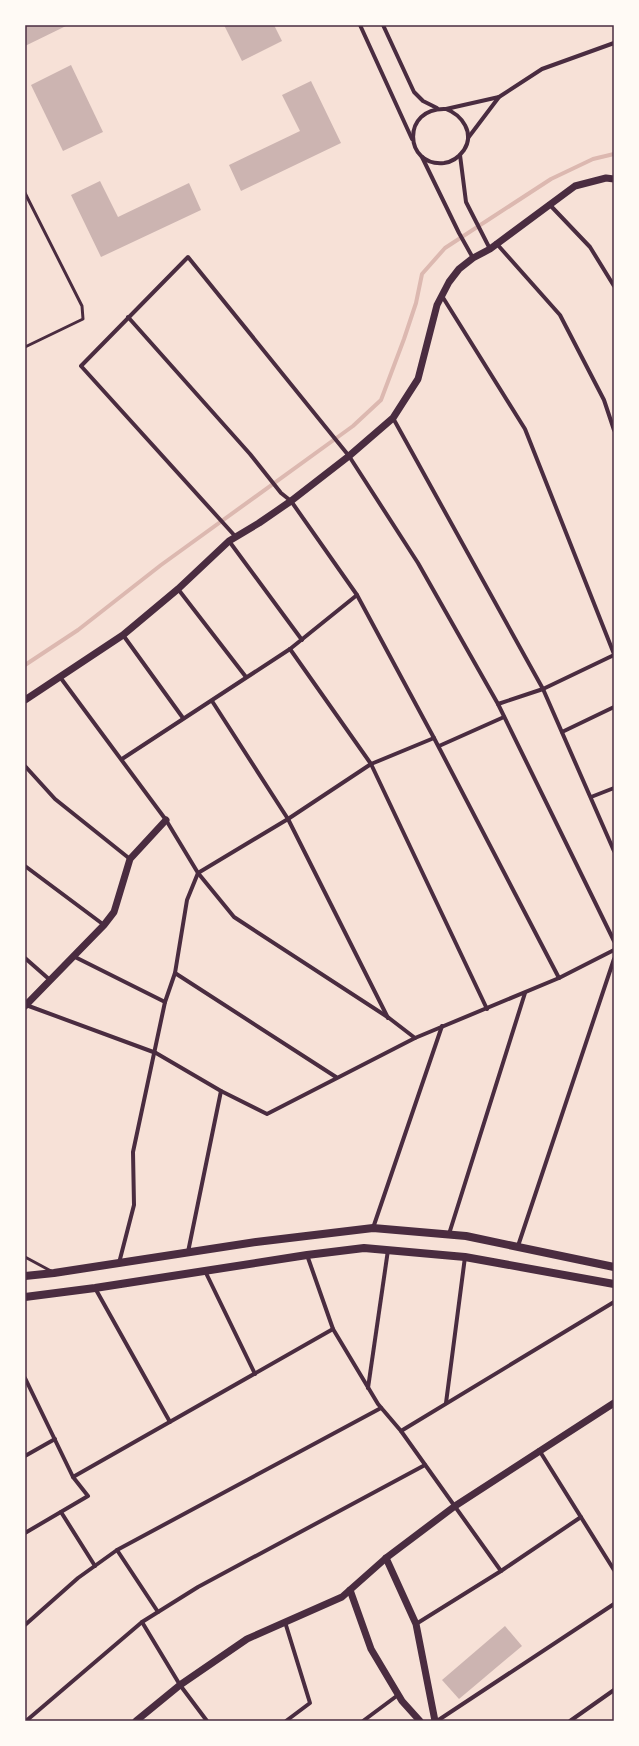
<svg xmlns="http://www.w3.org/2000/svg" width="639" height="1746" viewBox="0 0 639 1746" font-family="'Varela Round',sans-serif">
  <style>
    .lines { fill: none; stroke-linecap: round; stroke-linejoin: round }
    .stream { stroke: #dcb8b0; stroke-width: 4 }
    .building { fill: #ccb4b1 }
    .service { stroke: #4a2c40; stroke-width: 3 }
    .minor { stroke: #4a2c40; stroke-width: 4 }
    .tertiary { stroke: #4a2c40; stroke-width: 7 }
    .secondary { stroke: #4a2c40; stroke-width: 8 }
    .neatline { fill: none; stroke: #4a2c40; stroke-width: 1.5 }
  </style>
  <rect width="100%" height="100%" fill="#f7e1d7"/>
  <g class="lines">
    <polyline class="stream" points="25,665 78,630 161,565 353,426 381,400 404,339 416,303 422,274 445,248 551,179 593,159 614,154"/>
  </g>
  <g class="building">
    <polygon points="25,25 68,25 25,46"/>
    <polygon points="224,25 274,25 282,41 242,61"/>
    <polygon points="71,65 103,132 63,151 31,85"/>
    <polygon points="311,81 341,143 241,191 229,165 300,131 282,95"/>
    <polygon points="100,181 118,217 189,183 201,210 101,257 71,195"/>
    <polygon points="505,1626 522,1646 459,1699 442,1680"/>
  </g>
  <g class="lines">
    <g class="service">
      <polyline points="25,193 82,306 83,319 25,347"/>
      <polyline points="25,1257 51,1271"/>
    </g>
    <g class="minor">
      <polyline points="360,25 412,139"/>
      <polyline points="383,25 414,92 423,101 437,108"/>
      <path d="M 446,109 C 462,115 475,133 464,150 C 459,157 452,162 444,163 C 404,167 401,107 446,109 L 499,97"/>
      <polyline points="468,138 499,97 542,69 614,43"/>
      <polyline points="460,155 466,202 490,249"/>
      <polyline points="422,157 459,233 473,258"/>
      <polyline points="549,204 590,247 614,286"/>
      <polyline points="496,243 560,315 604,400 614,430"/>
      <polyline points="442,296 525,429 614,654"/>
      <polyline points="128,317 250,454 281,493 291,501 357,595 434,738 559,978"/>
      <polyline points="393,418 543,689 614,851"/>
      <polyline points="235,536 81,366 188,257 349,456 418,563 498,704 614,941"/>
      <polyline points="229,541 302,640"/>
      <polyline points="178,589 246,677"/>
      <polyline points="123,635 183,718"/>
      <polyline points="290,649 371,764 487,1009"/>
      <polyline points="60,677 166,820 198,873 234,917 389,1018 415,1038"/>
      <polyline points="212,701 288,819 388,1018"/>
      <polyline points="498,704 543,689 614,655"/>
      <polyline points="562,732 614,707"/>
      <polyline points="439,746 504,717"/>
      <polyline points="122,759 290,649 357,595"/>
      <polyline points="25,766 55,799 130,859"/>
      <polyline points="591,797 614,788"/>
      <polyline points="25,866 104,925"/>
      <polyline points="73,956 165,1002"/>
      <polyline points="25,958 50,980"/>
      <polyline points="175,973 336,1077"/>
      <polyline points="26,1005 156,1053 221,1091 267,1114 415,1038 559,978 614,950"/>
      <polyline points="373,1228 442,1026"/>
      <polyline points="449,1234 525,993"/>
      <polyline points="518,1246 614,959"/>
      <polyline points="188,1252 221,1091"/>
      <polyline points="307,1255 333,1329 378,1404 401,1431 501,1571"/>
      <polyline points="119,1263 134,1205 133,1152 165,1002 175,973 187,900 198,873 288,819 371,764 434,738"/>
      <polyline points="205,1271 255,1374"/>
      <polyline points="95,1288 170,1422"/>
      <polyline points="25,1378 73,1477"/>
      <polyline points="368,1388 388,1250"/>
      <polyline points="446,1403 465,1257"/>
      <polyline points="401,1431 614,1302"/>
      <polyline points="539,1450 614,1570"/>
      <polyline points="25,1456 55,1439"/>
      <polyline points="61,1512 95,1566"/>
      <polyline points="25,1533 88,1496 73,1477 333,1329"/>
      <polyline points="117,1550 158,1612"/>
      <polyline points="142,1622 180,1685 207,1721"/>
      <polyline points="285,1622 310,1703 286,1721"/>
      <polyline points="416,1624 501,1571 581,1517"/>
      <polyline points="25,1625 78,1578 117,1550 381,1408"/>
      <polyline points="26,1721 142,1622 198,1587 425,1465"/>
      <polyline points="363,1721 398,1695"/>
      <polyline points="437,1721 614,1604"/>
      <polyline points="570,1721 614,1690"/>
    </g>
    <g class="tertiary">
      <polyline points="25,700 123,635 178,589 229,541 259,523 291,501 349,456 393,418 418,379 437,305 449,282 459,269 473,258 490,249 575,186 606,178 614,179"/>
      <polyline points="25,1006 104,925 114,912 130,859 166,820"/>
      <polyline points="386,1558 416,1624 435,1721"/>
      <polyline points="350,1590 371,1649 402,1701 420,1721"/>
      <polyline points="136,1721 180,1685 247,1639 342,1597 386,1558 455,1506 614,1403"/>
    </g>
    <g class="secondary">
      <polyline points="25,1276 54,1273 256,1242 373,1228 466,1236 614,1267"/>
      <polyline points="25,1297 95,1288 307,1255 364,1248 465,1257 614,1284"/>
    </g>
  </g>
  <rect width="639" height="1746" fill="none" stroke="#fffaf5" stroke-width="52"/>
  <rect x="26" y="26" width="587" height="1694" class="neatline"/>
</svg>
